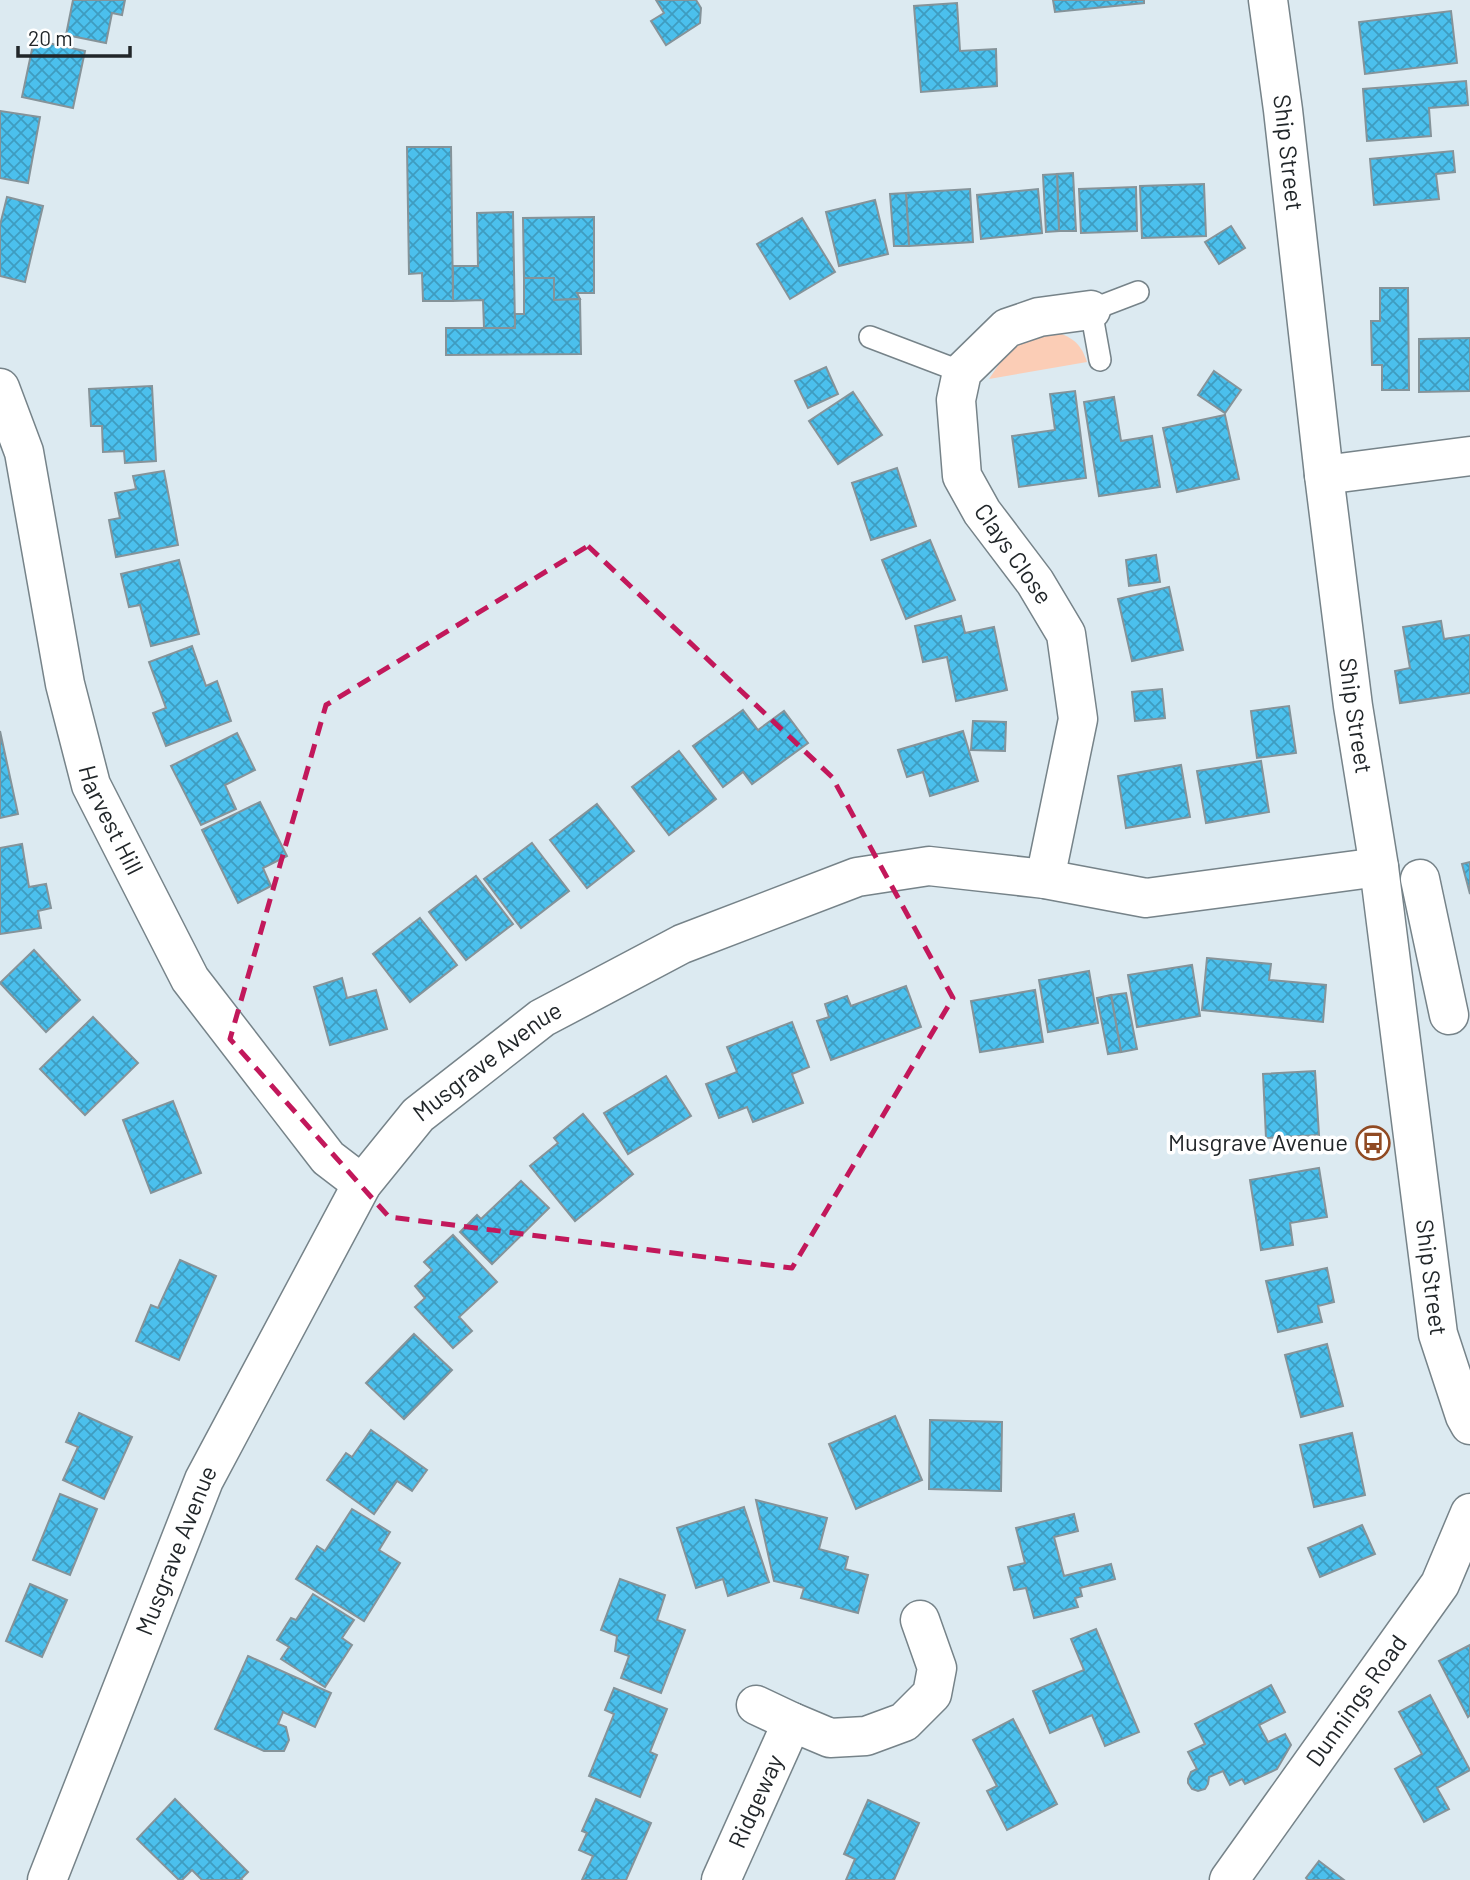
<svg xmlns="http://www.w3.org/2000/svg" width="1470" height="1880" viewBox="0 0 1470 1880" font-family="Barlow,sans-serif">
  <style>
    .green { fill: #fbcdb6 }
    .building { fill: url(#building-cross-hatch); stroke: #859399; stroke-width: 2 }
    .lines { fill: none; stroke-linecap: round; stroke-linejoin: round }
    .service-casing { stroke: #768389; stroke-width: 24 }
    .minor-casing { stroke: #768389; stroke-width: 41 }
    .tertiary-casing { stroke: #768389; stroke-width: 41 }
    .service { stroke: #fff; stroke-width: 21 }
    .minor { stroke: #fff; stroke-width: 38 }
    .tertiary { stroke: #fff; stroke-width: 38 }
    .marked { fill: none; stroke: #c2185b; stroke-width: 5; stroke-dasharray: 14 9; stroke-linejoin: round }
    .labels { text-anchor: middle; stroke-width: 7; stroke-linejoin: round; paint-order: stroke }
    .street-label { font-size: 24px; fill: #212629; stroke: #fff }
    .poi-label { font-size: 24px; fill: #212629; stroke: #fff; text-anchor: end }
  </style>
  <defs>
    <pattern id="building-cross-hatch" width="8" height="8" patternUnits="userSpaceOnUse" patternTransform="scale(1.75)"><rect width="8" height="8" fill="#4bc0ed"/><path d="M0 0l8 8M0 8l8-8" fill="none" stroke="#3e9cc0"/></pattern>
  </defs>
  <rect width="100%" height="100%" fill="#dceaf1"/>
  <path class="green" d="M 1051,330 C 1071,337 1080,341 1087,362 L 989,379 C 1007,351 1018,338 1051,330 Z"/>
  <g class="building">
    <polygon points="73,0 125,0 122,15 112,13 106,43 66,35"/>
    <polygon points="656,0 696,0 701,8 700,23 666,45 651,21 664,13"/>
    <polygon points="1053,0 1144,0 1144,3 1055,12"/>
    <polygon points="957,3 960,51 996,49 997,86 921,92 914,6"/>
    <polygon points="1451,11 1457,63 1365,74 1359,22"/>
    <polygon points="34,40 85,51 73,108 22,97"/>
    <polygon points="1466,81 1468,105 1429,108 1431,136 1367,141 1363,89"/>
    <polygon points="0,111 40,117 28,183 0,178"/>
    <polygon points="407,147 451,147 453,301 423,301 422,273 409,274"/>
    <polygon points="1453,151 1455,172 1436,174 1439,199 1374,205 1370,159"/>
    <polygon points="1073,173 1076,231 1059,231 1057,174"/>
    <polygon points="1057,174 1059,231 1046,232 1043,175"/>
    <polygon points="1204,184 1206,236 1142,238 1140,186"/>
    <polygon points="1136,187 1137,231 1081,233 1079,189"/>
    <polygon points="970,189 973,242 909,246 906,193"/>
    <polygon points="1038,189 1042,233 981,239 977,195"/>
    <polygon points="906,193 909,246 894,246 890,194"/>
    <polygon points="7,197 43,206 25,282 0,276 0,225"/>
    <polygon points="875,200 888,254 839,266 826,212"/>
    <polygon points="513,212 515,328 484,328 483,300 453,301 453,266 478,266 477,213"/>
    <polygon points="594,217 594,293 577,293 580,299 554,300 554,278 524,278 523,218"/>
    <polygon points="802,218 835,272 790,299 757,244"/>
    <polygon points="1231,226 1245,248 1219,264 1205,242"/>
    <polygon points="524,278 554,278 554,300 580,299 581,354 446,355 446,328 515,328 515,314 524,314"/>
    <polygon points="1380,288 1408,288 1409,390 1382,390 1382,365 1372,365 1371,321 1380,321"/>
    <polygon points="1470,338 1470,391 1419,392 1419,339"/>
    <polygon points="826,367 838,394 808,408 795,381"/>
    <polygon points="1214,371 1241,390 1225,413 1198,395"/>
    <polygon points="152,386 156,461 125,463 124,451 103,452 102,426 91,426 89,389"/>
    <polygon points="1075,391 1086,478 1019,487 1012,436 1055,430 1050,394"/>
    <polygon points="853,392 882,435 838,464 809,421"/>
    <polygon points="1114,397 1121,441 1152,436 1160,487 1099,496 1084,402"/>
    <polygon points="1225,415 1239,479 1177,492 1163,428"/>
    <polygon points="897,468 916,526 871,540 852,483"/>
    <polygon points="164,471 178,545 116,557 109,520 120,518 115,493 136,489 133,476"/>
    <polygon points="930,540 955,600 906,619 882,560"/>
    <polygon points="1156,555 1160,582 1129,586 1126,560"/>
    <polygon points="179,560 199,634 151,646 140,605 129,607 121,574"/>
    <polygon points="1169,587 1183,650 1132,661 1118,599"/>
    <polygon points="961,616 965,633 994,627 1007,690 956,701 947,657 923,662 915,626"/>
    <polygon points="1441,621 1444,639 1470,635 1470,693 1400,703 1395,671 1410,668 1403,627"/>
    <polygon points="192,646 206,686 217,681 231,721 166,746 153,713 166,708 149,662"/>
    <polygon points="1162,689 1165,718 1135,721 1132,692"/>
    <polygon points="1289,706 1296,753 1257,758 1251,711"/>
    <polygon points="743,710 758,730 784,711 808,743 752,784 743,772 723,787 693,746"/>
    <polygon points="973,721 1006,722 1005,751 971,750"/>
    <polygon points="0,731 18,814 0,818"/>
    <polygon points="963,731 978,781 930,796 923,772 907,777 898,750"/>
    <polygon points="237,733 255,770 225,785 236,809 201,825 171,766"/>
    <polygon points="679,751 716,799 669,835 632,787"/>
    <polygon points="1261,761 1269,812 1206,823 1197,771"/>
    <polygon points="1181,765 1190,817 1126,828 1118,776"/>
    <polygon points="260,802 287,856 263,868 271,886 238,903 202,830"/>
    <polygon points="597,804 634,851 587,888 550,840"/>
    <polygon points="532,843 569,891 521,928 484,879"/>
    <polygon points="22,844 29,887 46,884 51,908 38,911 41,928 0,934 0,848"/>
    <polygon points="1470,862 1470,894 1462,864"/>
    <polygon points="476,876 513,924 466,960 429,912"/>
    <polygon points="420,918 457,965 410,1002 373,954"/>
    <polygon points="34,950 80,1000 46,1032 0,983"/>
    <polygon points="1207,958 1271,964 1269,980 1326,985 1323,1022 1202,1010"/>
    <polygon points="1192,965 1200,1016 1137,1027 1128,975"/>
    <polygon points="1089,971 1098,1023 1048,1032 1039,980"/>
    <polygon points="342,978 347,998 376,990 387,1029 330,1045 314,987"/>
    <polygon points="906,986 921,1027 831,1060 817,1021 829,1017 825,1004 847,996 851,1006"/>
    <polygon points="1035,990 1043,1042 980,1052 971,1001"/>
    <polygon points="1126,993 1137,1049 1121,1052 1111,995"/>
    <polygon points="1111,995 1121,1052 1108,1054 1097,998"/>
    <polygon points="93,1017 138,1063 85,1115 40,1069"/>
    <polygon points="792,1022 809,1067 792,1074 803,1103 753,1122 747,1107 719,1118 706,1084 737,1072 727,1047"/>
    <polygon points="1315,1071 1319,1135 1266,1138 1263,1074"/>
    <polygon points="666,1076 691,1116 628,1154 604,1113"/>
    <polygon points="173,1101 201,1173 151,1193 123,1120"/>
    <polygon points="583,1114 633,1174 575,1221 530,1166 558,1143 554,1138"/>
    <polygon points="1319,1168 1327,1217 1290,1223 1293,1245 1261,1250 1250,1180"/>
    <polygon points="521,1181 549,1208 492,1264 460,1232 477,1215 481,1219"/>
    <polygon points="453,1235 497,1282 459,1317 472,1331 453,1348 415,1307 425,1298 415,1286 432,1270 424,1262"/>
    <polygon points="180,1260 216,1276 179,1360 136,1341 151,1305 158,1308"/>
    <polygon points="1327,1268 1334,1302 1318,1306 1322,1322 1278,1332 1266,1281"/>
    <polygon points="414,1334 452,1370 404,1419 366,1383"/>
    <polygon points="1327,1344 1343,1406 1301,1417 1285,1355"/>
    <polygon points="79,1413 132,1437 104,1499 63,1480 78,1447 66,1442"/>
    <polygon points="895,1416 922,1480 856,1509 829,1444"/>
    <polygon points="930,1420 1002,1422 1001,1491 929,1489"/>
    <polygon points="371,1430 427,1470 412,1491 397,1481 374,1514 327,1480 346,1453 352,1457"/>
    <polygon points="1352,1433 1365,1495 1314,1507 1300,1445"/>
    <polygon points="60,1494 97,1509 70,1575 33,1560"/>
    <polygon points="756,1500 827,1518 819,1549 848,1557 845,1569 868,1575 858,1613 801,1598 804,1588 774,1581"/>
    <polygon points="744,1507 769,1582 728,1596 723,1579 696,1588 677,1528"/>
    <polygon points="352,1509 390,1532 379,1550 400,1563 364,1621 296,1579 317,1546 325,1551"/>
    <polygon points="1074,1514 1078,1531 1054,1537 1064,1576 1111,1564 1115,1579 1080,1588 1082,1596 1075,1598 1078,1607 1034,1618 1026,1588 1014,1590 1008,1567 1025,1563 1016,1528"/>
    <polygon points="1362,1525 1375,1554 1320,1577 1308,1548"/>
    <polygon points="620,1579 665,1595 657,1620 685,1630 661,1693 621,1678 629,1656 615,1651 617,1636 601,1630"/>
    <polygon points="30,1584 67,1600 42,1657 6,1641"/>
    <polygon points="313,1594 354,1620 342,1638 352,1645 325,1687 281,1659 289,1647 277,1640 291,1618 296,1620"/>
    <polygon points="1096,1629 1139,1732 1105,1746 1092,1715 1050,1733 1033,1691 1084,1670 1071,1639"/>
    <polygon points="1470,1645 1470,1715 1468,1717 1439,1661"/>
    <polygon points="248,1656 331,1693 315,1727 283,1712 278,1724 286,1727 289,1740 284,1751 264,1751 215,1729"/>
    <polygon points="1271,1685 1285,1712 1259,1725 1268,1742 1285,1734 1291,1745 1277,1769 1245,1784 1242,1779 1230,1785 1223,1771 1209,1777 1208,1784 1205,1789 1198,1791 1192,1789 1188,1783 1188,1779 1191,1772 1197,1769 1188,1752 1205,1744 1195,1724"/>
    <polygon points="614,1688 667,1709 650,1752 657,1755 640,1797 589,1776 614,1714 605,1710"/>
    <polygon points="1430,1695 1470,1770 1437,1788 1449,1809 1424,1822 1395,1769 1422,1754 1399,1712"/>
    <polygon points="1013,1719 1057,1804 1007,1830 987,1791 997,1786 973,1740"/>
    <polygon points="175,1799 248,1872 241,1879 242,1880 202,1880 192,1870 182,1880 179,1880 137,1839"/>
    <polygon points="596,1799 651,1823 626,1880 582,1880 593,1856 579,1850 587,1833 582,1831"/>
    <polygon points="868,1800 919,1823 894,1880 846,1880 855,1859 844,1854"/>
    <polygon points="1319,1861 1344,1880 1308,1880 1306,1878"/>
  </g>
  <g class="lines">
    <defs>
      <g id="service">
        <polyline points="870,337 962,372"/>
        <polyline points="1100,360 1091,310 1138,292"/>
      </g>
      <g id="minor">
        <path id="s1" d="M 0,388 L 24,452 L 65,684 L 91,785 L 190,979 L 328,1158 L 362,1184"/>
        <polyline points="1324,475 1470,456"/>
        <polyline points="1045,879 1078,719 1066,634 1035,582 982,512 962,476 956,400 962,372 1007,328 1039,317 1091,310"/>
        <polyline points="1420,879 1449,1015"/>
        <polyline points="756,1705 792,1722 830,1738 866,1736 904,1722 932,1694 937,1668 920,1620"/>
        <path id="s2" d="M 47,1880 L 204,1480 L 362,1184 L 418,1115 L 542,1018 L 682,944 L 857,877 L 929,866 L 1045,879 L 1146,898 L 1379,867"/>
        <path id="s3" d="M 721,1880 L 792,1722"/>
      </g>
      <g id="tertiary">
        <path id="s4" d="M 1268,0 L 1283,110 L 1324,475 L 1353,706 L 1379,867 L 1438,1334 L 1465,1416 L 1470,1425"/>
        <path id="s5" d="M 1229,1880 L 1440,1584 L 1470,1513"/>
      </g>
    </defs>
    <use href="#service" class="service-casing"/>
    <use href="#minor" class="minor-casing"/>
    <use href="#tertiary" class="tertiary-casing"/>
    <use href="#service" class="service"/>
    <use href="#minor" class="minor"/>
    <use href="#tertiary" class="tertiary"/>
  </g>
  <path class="marked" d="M 588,546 L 832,777 L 953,998 L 792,1268 L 389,1217 L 230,1039 L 326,705 Z"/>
  <defs>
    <symbol id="bus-ring" viewBox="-11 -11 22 22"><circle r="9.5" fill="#fff" stroke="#904a23" stroke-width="1.5"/><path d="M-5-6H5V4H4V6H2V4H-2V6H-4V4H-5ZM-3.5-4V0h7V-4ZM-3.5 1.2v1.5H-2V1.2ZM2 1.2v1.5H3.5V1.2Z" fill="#904a23"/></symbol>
  </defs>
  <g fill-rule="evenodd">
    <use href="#bus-ring" x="1354" y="1124" width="38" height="38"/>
  </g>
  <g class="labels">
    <g class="street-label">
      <text dy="8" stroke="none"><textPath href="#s4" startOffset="154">Ship Street</textPath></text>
      <text transform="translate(1013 554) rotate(55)" y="8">Clays Close</text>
      <text dy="8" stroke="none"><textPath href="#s4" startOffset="721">Ship Street</textPath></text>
      <text dy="8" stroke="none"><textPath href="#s1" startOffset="448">Harvest Hill</textPath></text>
      <text dy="8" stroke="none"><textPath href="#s2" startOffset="942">Musgrave Avenue</textPath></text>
      <text dy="8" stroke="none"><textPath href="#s4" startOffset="1288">Ship Street</textPath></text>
      <text dy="8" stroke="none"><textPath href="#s2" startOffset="354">Musgrave Avenue</textPath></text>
      <text dy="8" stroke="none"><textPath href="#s5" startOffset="220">Dunnings Road</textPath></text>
      <text dy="8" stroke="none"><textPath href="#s3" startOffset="86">Ridgeway</textPath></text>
    </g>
    <g class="poi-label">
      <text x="1348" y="1151">Musgrave Avenue</text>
    </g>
  </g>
  <path d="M18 46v10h112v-10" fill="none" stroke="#212629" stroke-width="3.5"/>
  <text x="28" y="46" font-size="21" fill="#212629" stroke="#ffffff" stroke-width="5" paint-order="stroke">20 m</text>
</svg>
